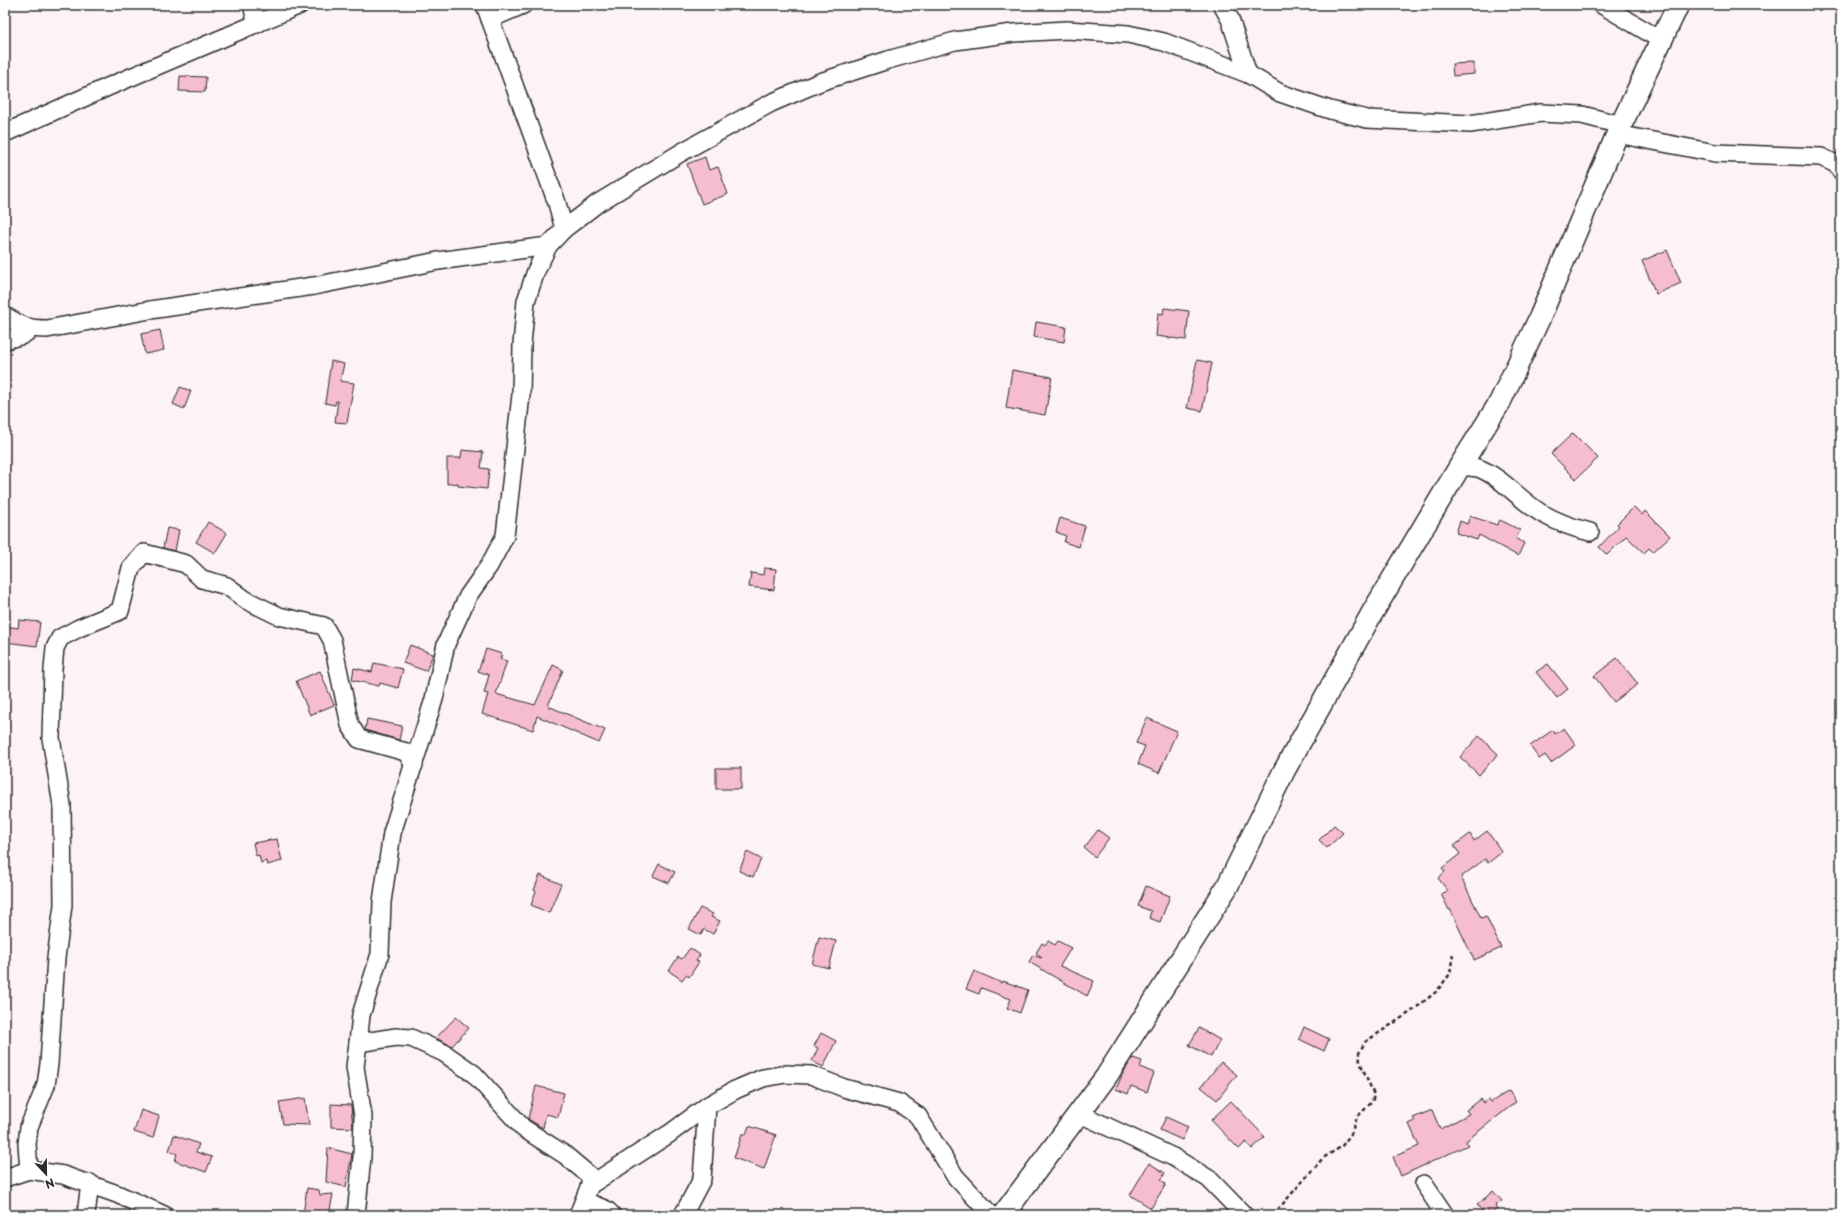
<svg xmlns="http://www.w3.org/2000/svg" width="1846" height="1220" viewBox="0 0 1846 1220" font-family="'Playpen Sans',sans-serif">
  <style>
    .building { fill: #f6bdcf; stroke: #2b2b2b }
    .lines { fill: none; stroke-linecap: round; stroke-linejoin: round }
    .minor-casing { stroke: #2b2b2b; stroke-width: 20 }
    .tertiary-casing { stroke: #2b2b2b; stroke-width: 24 }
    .path { stroke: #2b2b2b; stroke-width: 2.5; stroke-dasharray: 4 3; stroke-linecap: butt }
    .minor { stroke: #fff; stroke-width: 17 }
    .tertiary { stroke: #fff; stroke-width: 21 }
  </style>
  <rect width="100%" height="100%" fill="#fdf2f5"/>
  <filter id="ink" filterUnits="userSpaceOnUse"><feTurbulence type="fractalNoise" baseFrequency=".025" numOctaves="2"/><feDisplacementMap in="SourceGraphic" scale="8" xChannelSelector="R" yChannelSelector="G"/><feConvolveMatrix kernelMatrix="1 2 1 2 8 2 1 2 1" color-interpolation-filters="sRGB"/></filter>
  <g filter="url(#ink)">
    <g class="building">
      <polygon points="1474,63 1474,74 1453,76 1452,64"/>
      <polygon points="180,76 206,77 205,92 179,91"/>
      <polygon points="705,157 709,170 718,167 728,194 702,204 687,164"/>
      <polygon points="1667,250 1681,283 1656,294 1642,261"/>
      <polygon points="1164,308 1189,311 1186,340 1156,336 1158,313 1163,314"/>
      <polygon points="1036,322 1066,327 1064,342 1034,337"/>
      <polygon points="160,330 164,350 145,354 141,334"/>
      <polygon points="1197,360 1212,363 1202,411 1187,408"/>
      <polygon points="331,361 344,364 340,381 354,383 347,423 335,422 338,401 336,401 335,405 325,403"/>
      <polygon points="1012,370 1052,377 1045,415 1006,408"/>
      <polygon points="180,387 191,391 184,409 173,404"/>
      <polygon points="1573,433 1598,458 1576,479 1551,454"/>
      <polygon points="462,450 483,452 481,468 489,469 487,489 458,486 458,483 447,484 447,458 461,458"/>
      <polygon points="1634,507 1642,515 1645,511 1670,536 1653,552 1649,548 1644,553 1626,536 1607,555 1599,547 1619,526 1617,524"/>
      <polygon points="1470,516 1497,525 1500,520 1520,530 1516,538 1524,543 1518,556 1479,535 1477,540 1456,533 1460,521 1467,524"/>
      <polygon points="1060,518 1085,526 1079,547 1064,542 1066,536 1056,532"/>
      <polygon points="208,522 227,533 215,553 196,542"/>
      <polygon points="167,528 179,530 175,551 163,548"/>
      <polygon points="764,568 776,569 774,590 749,587 751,573 763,575"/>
      <polygon points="19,620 40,622 37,646 5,642 5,626 18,628"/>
      <polygon points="410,645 433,654 426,671 403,663"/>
      <polygon points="486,649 502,654 500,659 507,661 496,694 535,705 553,665 563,670 548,706 605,730 599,743 537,716 533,730 482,714 488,694 484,693 489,675 478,671"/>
      <polygon points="1617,658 1638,684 1614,702 1594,676"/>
      <polygon points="374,663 403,669 398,688 380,683 379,686 352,680 354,668 372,672"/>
      <polygon points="1548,664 1568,689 1557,698 1536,672"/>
      <polygon points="320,671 334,705 310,715 296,681"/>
      <polygon points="1147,718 1177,731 1159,773 1138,764 1145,746 1136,743"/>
      <polygon points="367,719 402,726 399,740 365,730"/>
      <polygon points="1564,728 1576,745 1551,763 1545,755 1539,759 1530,746 1553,730 1555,734"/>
      <polygon points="1479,736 1498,754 1479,775 1460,757"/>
      <rect x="716" y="768" width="25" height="21"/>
      <polygon points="1334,825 1343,833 1327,848 1319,840"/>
      <polygon points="1098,830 1109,838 1095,857 1084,848"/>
      <polygon points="1487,831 1502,852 1488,863 1485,859 1461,877 1481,918 1486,916 1501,948 1474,960 1450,909 1449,910 1441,894 1448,891 1438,878 1445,872 1442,868 1460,854 1454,846 1470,834 1474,841"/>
      <polygon points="277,839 282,861 267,865 266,861 261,863 259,855 256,856 253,843"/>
      <polygon points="747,852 761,859 753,877 739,871"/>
      <polygon points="659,864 675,872 669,883 653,876"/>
      <polygon points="540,875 561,884 549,913 531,905 536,891 534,890"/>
      <polygon points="1146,886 1170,896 1160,922 1149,918 1151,911 1138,906"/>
      <polygon points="700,908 713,914 711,917 720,921 713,934 704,929 701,935 689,929"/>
      <polygon points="819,937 836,941 829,968 812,964"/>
      <polygon points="1048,941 1055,945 1058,941 1071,948 1060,966 1094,981 1087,996 1029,962 1033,955 1041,958 1042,957 1036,953 1042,943 1045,945"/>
      <polygon points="690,948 700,955 696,961 699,962 689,977 686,975 682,980 669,971 678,957 682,959"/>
      <polygon points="974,971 1002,983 1003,981 1028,990 1020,1013 1007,1008 1011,999 981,988 979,994 966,989"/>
      <polygon points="456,1017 469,1028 452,1046 436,1038"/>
      <polygon points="1304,1027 1329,1039 1324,1051 1299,1039"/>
      <polygon points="1199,1028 1220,1040 1211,1057 1189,1045"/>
      <polygon points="821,1033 836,1041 823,1067 812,1061 818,1048 814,1046"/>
      <polygon points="1133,1058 1142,1061 1140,1067 1154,1073 1147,1092 1131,1086 1128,1094 1116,1089 1123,1073"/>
      <polygon points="1221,1062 1237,1075 1217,1100 1201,1087"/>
      <polygon points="536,1086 564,1093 558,1117 546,1114 543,1128 528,1119"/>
      <polygon points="1509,1091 1516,1102 1466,1141 1468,1145 1401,1176 1393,1157 1419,1146 1409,1124 1415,1121 1413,1118 1432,1110 1440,1129 1469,1114 1466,1110 1480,1099 1483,1103 1489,1099 1491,1102"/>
      <polygon points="305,1098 309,1125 283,1124 279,1102"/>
      <polygon points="1231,1101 1265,1137 1252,1149 1246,1142 1239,1149 1211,1120"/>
      <polygon points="331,1104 351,1105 353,1128 331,1127"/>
      <polygon points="141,1110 159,1116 153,1138 134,1132"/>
      <polygon points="1166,1117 1188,1127 1182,1140 1160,1130"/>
      <polygon points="749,1126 776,1135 764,1169 734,1158 742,1134 746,1134"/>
      <polygon points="174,1135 199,1144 196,1152 212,1157 206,1172 175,1161 177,1154 169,1151"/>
      <polygon points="328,1148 352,1154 346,1187 326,1182"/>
      <polygon points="1149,1163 1165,1173 1161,1180 1166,1184 1151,1208 1130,1195"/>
      <polygon points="307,1188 319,1190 320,1195 333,1194 329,1215 303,1214"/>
      <polygon points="1493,1191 1502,1201 1495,1206 1497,1209 1490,1215 1486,1215 1477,1205"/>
    </g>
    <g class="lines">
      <defs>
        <g id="minor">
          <polyline points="252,5 257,24"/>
          <polyline points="485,5 557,203 564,229"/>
          <polyline points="1222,5 1230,19 1248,74"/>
          <polyline points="1602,5 1661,40"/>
          <polyline points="490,19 523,5"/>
          <polyline points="5,133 110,86 300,5"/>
          <polyline points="1617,134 1715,153 1821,157 1836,164 1841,171"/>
          <path d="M 5,316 C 22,326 27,329 47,329 L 150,310 L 314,286 L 438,261 L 548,246"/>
          <polyline points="5,340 23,335 31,329"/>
          <path d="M 1460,466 C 1465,467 1473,467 1478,468 C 1499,475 1521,501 1541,513 C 1557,522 1573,528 1590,532"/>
          <polyline points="358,1043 396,1037 411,1038 444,1053 474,1074 523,1128 565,1155 590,1176 590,1185 578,1215"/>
          <polyline points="1078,1113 1173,1157 1209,1179 1244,1215"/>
          <polyline points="29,1170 27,1144 29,1127 46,1085 49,1064 56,958 63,905 62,805 51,738 53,669 55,648 60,638 79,628 120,611 131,568 144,553 186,564 202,579 227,586 246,600 279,616 324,626 332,640 350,725 359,739 406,752 414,765"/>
          <polyline points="5,1178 29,1170 63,1175 117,1194 164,1215"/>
          <polyline points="1424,1184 1445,1215"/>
          <polyline points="590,1185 669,1134 707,1106 735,1090 763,1078 786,1074 811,1075 844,1088 899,1103 918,1116 955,1176 991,1215"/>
          <polyline points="585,1201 607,1210 612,1215"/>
          <polyline points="86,1215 90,1183"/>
          <polyline points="356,1215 362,1157 363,1116 355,1067 358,1043 361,1015 380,954 382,902 392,833 434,699 446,644 468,596 489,566 505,536 521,395 522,344 526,301 536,271 548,246 564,229 598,203 682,152 771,103 820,82 888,60 955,41 1013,33 1067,30 1128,34 1164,42 1248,74 1280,93 1330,110 1367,119 1470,124 1541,113 1582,115 1621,125"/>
          <polyline points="685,1215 684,1213 702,1179 707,1106"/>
        </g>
        <polyline id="tertiary" points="1003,1215 1106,1077 1227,887 1284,771 1371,615 1460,466 1500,402 1540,317 1621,125 1678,5"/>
      </defs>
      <use href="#minor" class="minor-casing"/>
      <use href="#tertiary" class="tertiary-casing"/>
      <polyline class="path" points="1273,1215 1323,1158 1341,1147 1351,1134 1357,1117 1372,1102 1374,1095 1360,1062 1359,1053 1365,1042 1412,1011 1437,991 1450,974 1453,953"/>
      <use href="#minor" class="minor"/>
      <use href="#tertiary" class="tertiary"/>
    </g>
  </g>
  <rect width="1846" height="1220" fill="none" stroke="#fff" stroke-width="20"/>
  <rect x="10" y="10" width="1826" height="1200" fill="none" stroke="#2b2b2b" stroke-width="1.5" filter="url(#ink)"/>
  <g transform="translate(46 1174) rotate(158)" stroke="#ffffff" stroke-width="3" paint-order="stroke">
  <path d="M0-3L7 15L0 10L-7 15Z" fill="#2b2b2b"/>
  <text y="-6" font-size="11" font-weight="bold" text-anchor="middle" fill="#2b2b2b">N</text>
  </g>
</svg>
